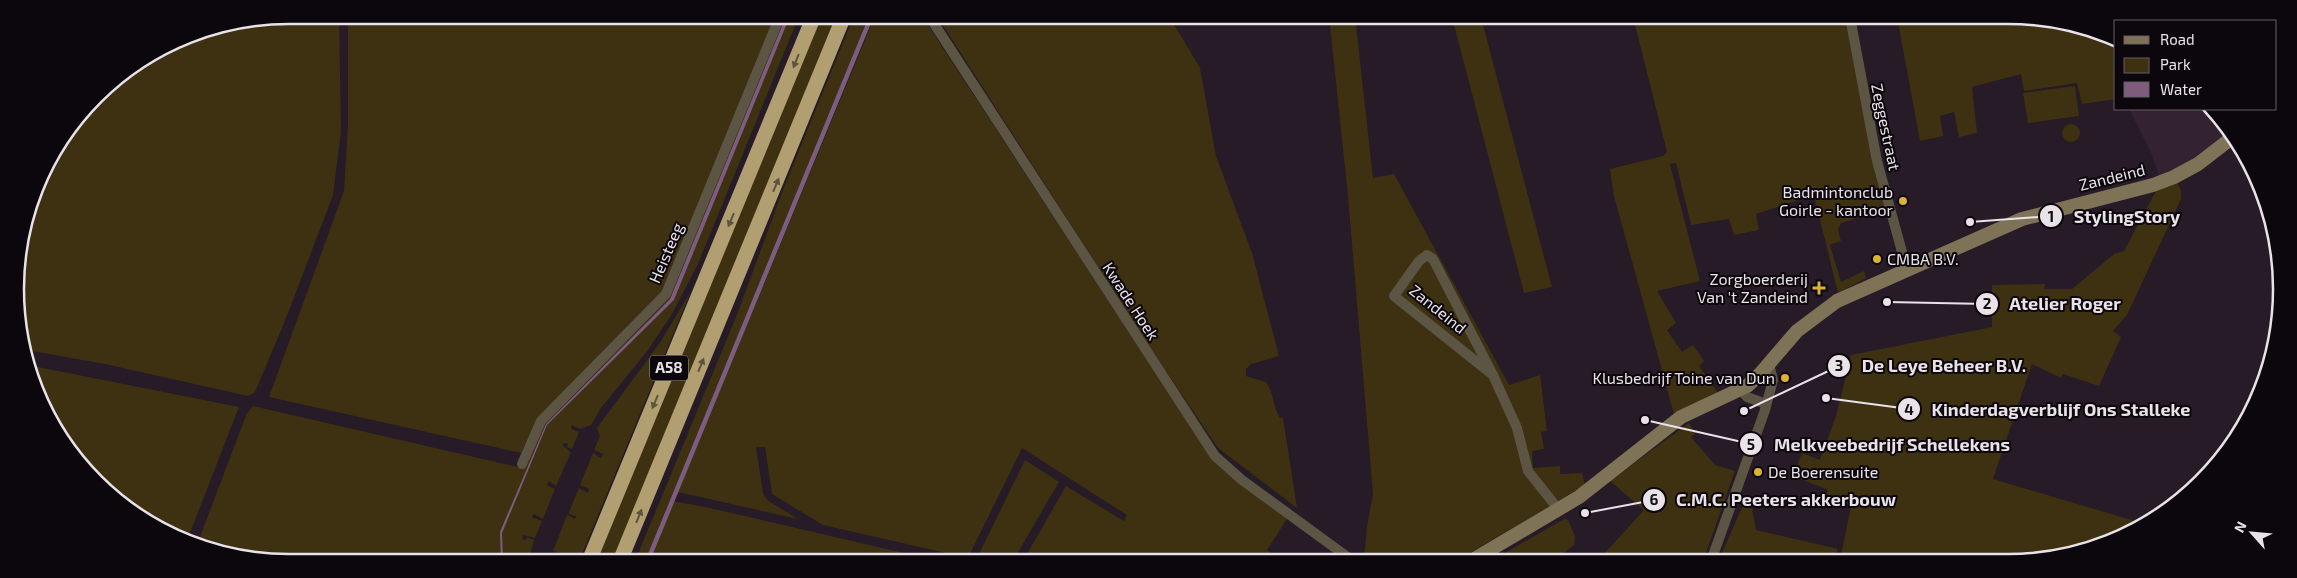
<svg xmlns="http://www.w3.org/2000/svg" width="2297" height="578" viewBox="0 0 2297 578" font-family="'Exo 2',sans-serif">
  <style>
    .built { fill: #322232 }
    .green { fill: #3d3111 }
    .water { fill: #7d5c7e }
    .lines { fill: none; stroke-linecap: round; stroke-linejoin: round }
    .street { stroke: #5c5543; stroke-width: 10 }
    .secondary { stroke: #7e7356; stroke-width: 14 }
    .highway { stroke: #b19f71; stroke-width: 15 }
    .oneway { fill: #5e533e }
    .poi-dot { fill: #dcb233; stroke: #0c070c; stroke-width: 2 }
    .labels { text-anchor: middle; stroke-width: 4; stroke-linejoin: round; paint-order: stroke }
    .shield { fill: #0c070c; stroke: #a7a0a7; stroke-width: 1 }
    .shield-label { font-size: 15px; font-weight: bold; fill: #e9e2e9 }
    .street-label { font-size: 16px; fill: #e9e2e9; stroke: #0c070c }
    .poi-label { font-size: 16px; fill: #e9e2e9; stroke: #0c070c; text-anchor: end }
    .rim { fill: none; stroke: #e9e2e9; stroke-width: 2.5 }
    .leader { fill: none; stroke: #e9e2e9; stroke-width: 2 }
    .callout-dot { fill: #e9e2e9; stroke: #0c070c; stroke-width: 2 }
    .mark-label { font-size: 15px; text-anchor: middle; font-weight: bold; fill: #111 }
    .callout-label { font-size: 18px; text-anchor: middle; font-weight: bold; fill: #e9e2e9; stroke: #0c070c; stroke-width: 4; stroke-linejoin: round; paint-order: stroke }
  </style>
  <rect width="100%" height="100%" fill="#261b26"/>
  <polygon class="built" points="2129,109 2210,109 2226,122 2230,132 2179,168 2159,176 2151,153"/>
  <g class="green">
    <polygon points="289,15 339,15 341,132 333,195 285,321 255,392 248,396 105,364 26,350 16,271 43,168 108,83 184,36"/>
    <polygon points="348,15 776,16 663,295 536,422 521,453 269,397 344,191 348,125"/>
    <polygon points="783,16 786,16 670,299 546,424 528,472 547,425 674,300 790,16 799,16 698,264 672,314 648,350 601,408 591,425 580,429 572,425 571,429 579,432 572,449 567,447 568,444 564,443 562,445 571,452 556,486 549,481 547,485 555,489 543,519 534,514 532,517 542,521 535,538 523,535 522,539 526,540 527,537 534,540 529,559 253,561 198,542 247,413 253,406 518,467 541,426 662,304"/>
    <polygon points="821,16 837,16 613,561 597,561"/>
    <polygon points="854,16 869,16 645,561 635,561 736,317 783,190"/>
    <polygon points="875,16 922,16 1207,452 1289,516 1267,550 1282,561 1023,561 1066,486 1124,521 1127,515 1022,448 968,558 823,525 772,494 765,447 756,447 763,493 767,500 798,519 678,492"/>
    <path d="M 937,16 L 1169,16 L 1200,68 L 1216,156 L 1252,253 L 1279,356 L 1251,364 L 1246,369 L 1246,376 L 1266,382 C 1274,393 1273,407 1280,418 L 1283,418 L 1297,508 L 1218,448 L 1145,340 Z"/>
    <polygon points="1329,16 1355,16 1373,178 1394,174 1509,385 1540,375 1547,431 1541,432 1544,449 1532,451 1533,468 1560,466 1560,474 1582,473 1585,485 1456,561 1364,560 1367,526 1373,494 1348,196"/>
    <polygon points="1452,17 1481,17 1552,287 1524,293"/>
    <polygon points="1633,17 1846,17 1886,210 1841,223 1838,230 1841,241 1830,245 1841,282 1864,271 1866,278 1838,293 1814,195 1756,214 1759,230 1734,235 1729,219 1691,225 1676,163 1670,164 1700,281 1657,291 1676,323 1667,330 1682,352 1693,345 1704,361 1699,366 1718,393 1674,414 1614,196 1610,169 1663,156 1667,152"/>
    <polygon points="1930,17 2044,17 2116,42 2116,99 2082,104 2077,83 2024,91 2021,74 1972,87 1977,133 1959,137 1954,112 1940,116 1943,136 1920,141 1898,22"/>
    <polygon points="2075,86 2079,116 2028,123 2023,93"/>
    <circle cx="2071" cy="133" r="9"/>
    <polygon points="2177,182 2181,190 2181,199 2127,315 2113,331 2121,337 2099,386 2063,374 2061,378 2032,364 1993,479 2145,524 2129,535 2043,561 1740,561 1722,553 1743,505 1751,502 1756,530 1838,549 1834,558 1840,560 1851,506 1825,496 1828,490 1793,476 1802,453 1820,460 1836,416 1851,355 1992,327 1992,285 2045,284 2044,289 2072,289 2114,254 2124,251 2156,191"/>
    <polygon points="691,291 579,561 550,561 552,554 560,557 561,553 553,551 567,515 575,519 576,516 569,514 569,512 579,488 588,493 589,489 580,485 593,453 601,458 603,454 594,450 600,436 597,428 659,344"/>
    <polygon points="28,365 239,407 188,538 152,526 72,456 29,377"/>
    <polygon points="1689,423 1695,433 1691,437 1715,465 1735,471 1703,561 1614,561 1604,554 1644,510 1610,481"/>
    <polygon points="1025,460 1059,482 1013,561 976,560"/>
    <polygon points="673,501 710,508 938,561 649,561"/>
    <polygon points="1564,519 1568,520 1575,536 1574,545 1554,561 1491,561"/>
  </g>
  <g class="water">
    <polygon points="786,16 790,16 674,300 547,425 502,533 503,561 501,561 500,532 546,424 670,299"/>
    <polygon points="869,16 874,16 650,561 645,561"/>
  </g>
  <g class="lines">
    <g class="street">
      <polyline points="929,16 1215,456 1242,480 1353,561"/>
      <polyline points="1850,17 1877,161 1907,270"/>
      <polygon points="1427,255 1433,259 1493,375 1394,296 1419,261"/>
      <polyline points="1493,375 1517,428 1528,471 1559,510"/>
      <polyline points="1741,390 1747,397 1766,404"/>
      <polyline points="522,464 541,421 666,294 780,16"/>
      <polyline points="1711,561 1765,410 1773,380 1769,364"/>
    </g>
    <polyline class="secondary" points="1471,561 1579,497 1681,417 1747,386 1760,374 1797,331 1837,301 2022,219 2153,185 2174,177 2198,164 2233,137"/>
    <g class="highway">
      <polyline points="589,561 814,16"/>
      <polyline points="620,561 844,16"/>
    </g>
  </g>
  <defs><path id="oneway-solid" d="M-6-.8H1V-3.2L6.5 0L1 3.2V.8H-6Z" transform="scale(1.25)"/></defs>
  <g class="oneway">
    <use href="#oneway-solid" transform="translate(796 61) rotate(112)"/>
    <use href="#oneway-solid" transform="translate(776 185) rotate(-67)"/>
    <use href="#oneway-solid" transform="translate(731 220) rotate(113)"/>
    <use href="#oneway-solid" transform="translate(701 365) rotate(-68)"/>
    <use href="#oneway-solid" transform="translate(655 402) rotate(113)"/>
    <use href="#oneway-solid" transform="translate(639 516) rotate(-68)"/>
  </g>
  <g class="poi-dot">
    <circle cx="1903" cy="201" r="5"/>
    <circle cx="1877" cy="259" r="5"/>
    <path d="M1816.5 280.5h5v5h5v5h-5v5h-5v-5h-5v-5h5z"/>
    <circle cx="1785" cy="378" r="5"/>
    <circle cx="1758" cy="472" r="5"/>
  </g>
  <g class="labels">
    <rect class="shield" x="650" y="355.5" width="38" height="25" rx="4"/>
    <g class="shield-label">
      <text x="669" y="373">A58</text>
    </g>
    <g class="street-label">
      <text transform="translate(1886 127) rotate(78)" y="6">Zeggestraat</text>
      <text transform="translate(2112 177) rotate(-14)" y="6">Zandeind</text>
      <text transform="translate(666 253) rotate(-67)" y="6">Heisteeg</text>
      <text transform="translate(1131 301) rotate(57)" y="6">Kwade Hoek</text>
      <text transform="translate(1438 309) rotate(39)" y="6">Zandeind</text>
    </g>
    <g class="poi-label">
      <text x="1893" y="198">Badmintonclub<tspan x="1893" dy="18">Goirle - kantoor</tspan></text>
      <text x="1887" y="265" text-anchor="start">CMBA B.V.</text>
      <text x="1808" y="285">Zorgboerderij<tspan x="1808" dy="18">Van 't Zandeind</tspan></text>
      <text x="1775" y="384">Klusbedrijf Toine van Dun</text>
      <text x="1768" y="478" text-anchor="start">De Boerensuite</text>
    </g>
  </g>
  <path d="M0 0H2297V578H0ZM289 24H2008A265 265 0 0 1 2273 289V289A265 265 0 0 1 2008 554H289A265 265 0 0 1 24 289V289A265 265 0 0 1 289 24Z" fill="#0c070c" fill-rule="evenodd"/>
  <path class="rim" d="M289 24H2008A265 265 0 0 1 2273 289V289A265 265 0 0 1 2008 554H289A265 265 0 0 1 24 289V289A265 265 0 0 1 289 24Z"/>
  <path class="leader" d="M1970 222L2051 216M1887 302L1987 304M1744 411L1839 366M1826 398L1909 409M1645 420L1751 444M1585 513L1654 500"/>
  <g class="callout-dot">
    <circle cx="1970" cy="222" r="5"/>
    <circle cx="1887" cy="302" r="5"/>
    <circle cx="1744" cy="411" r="5"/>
    <circle cx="1826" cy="398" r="5"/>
    <circle cx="1645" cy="420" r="5"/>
    <circle cx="1585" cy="513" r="5"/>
    <circle cx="2051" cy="216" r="12"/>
    <circle cx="1987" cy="304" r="12"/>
    <circle cx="1839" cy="366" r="12"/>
    <circle cx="1909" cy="409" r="12"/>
    <circle cx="1751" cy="444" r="12"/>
    <circle cx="1654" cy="500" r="12"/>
  </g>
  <g class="mark-label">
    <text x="2051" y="222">1</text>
    <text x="1987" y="309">2</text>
    <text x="1839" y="371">3</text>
    <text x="1909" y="415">4</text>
    <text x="1751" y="450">5</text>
    <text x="1654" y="505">6</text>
  </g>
  <g class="callout-label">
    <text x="2127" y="223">StylingStory</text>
    <text x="2065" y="310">Atelier Roger</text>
    <text x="1944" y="372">De Leye Beheer B.V.</text>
    <text x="2061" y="416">Kinderdagverblijf Ons Stalleke</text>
    <text x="1892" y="451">Melkveebedrijf Schellekens</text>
    <text x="1786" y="506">C.M.C. Peeters akkerbouw</text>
  </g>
  <rect x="2114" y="20" width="162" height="90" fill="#0c070c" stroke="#645f64"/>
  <rect x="2124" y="36" width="25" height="8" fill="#7e7356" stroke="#645f64"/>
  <text x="2160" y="45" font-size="15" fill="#e9e2e9">Road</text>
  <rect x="2124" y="58" width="25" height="15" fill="#3d3111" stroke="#645f64"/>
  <text x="2160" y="70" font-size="15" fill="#e9e2e9">Park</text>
  <rect x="2124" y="82" width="25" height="15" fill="#7d5c7e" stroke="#645f64"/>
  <text x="2160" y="95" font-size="15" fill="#e9e2e9">Water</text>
  <g transform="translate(2252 533) rotate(297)" stroke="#0c070c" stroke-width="4" paint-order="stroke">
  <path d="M0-4L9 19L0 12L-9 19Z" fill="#e9e2e9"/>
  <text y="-8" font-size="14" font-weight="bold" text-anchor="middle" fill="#e9e2e9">N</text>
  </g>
</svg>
